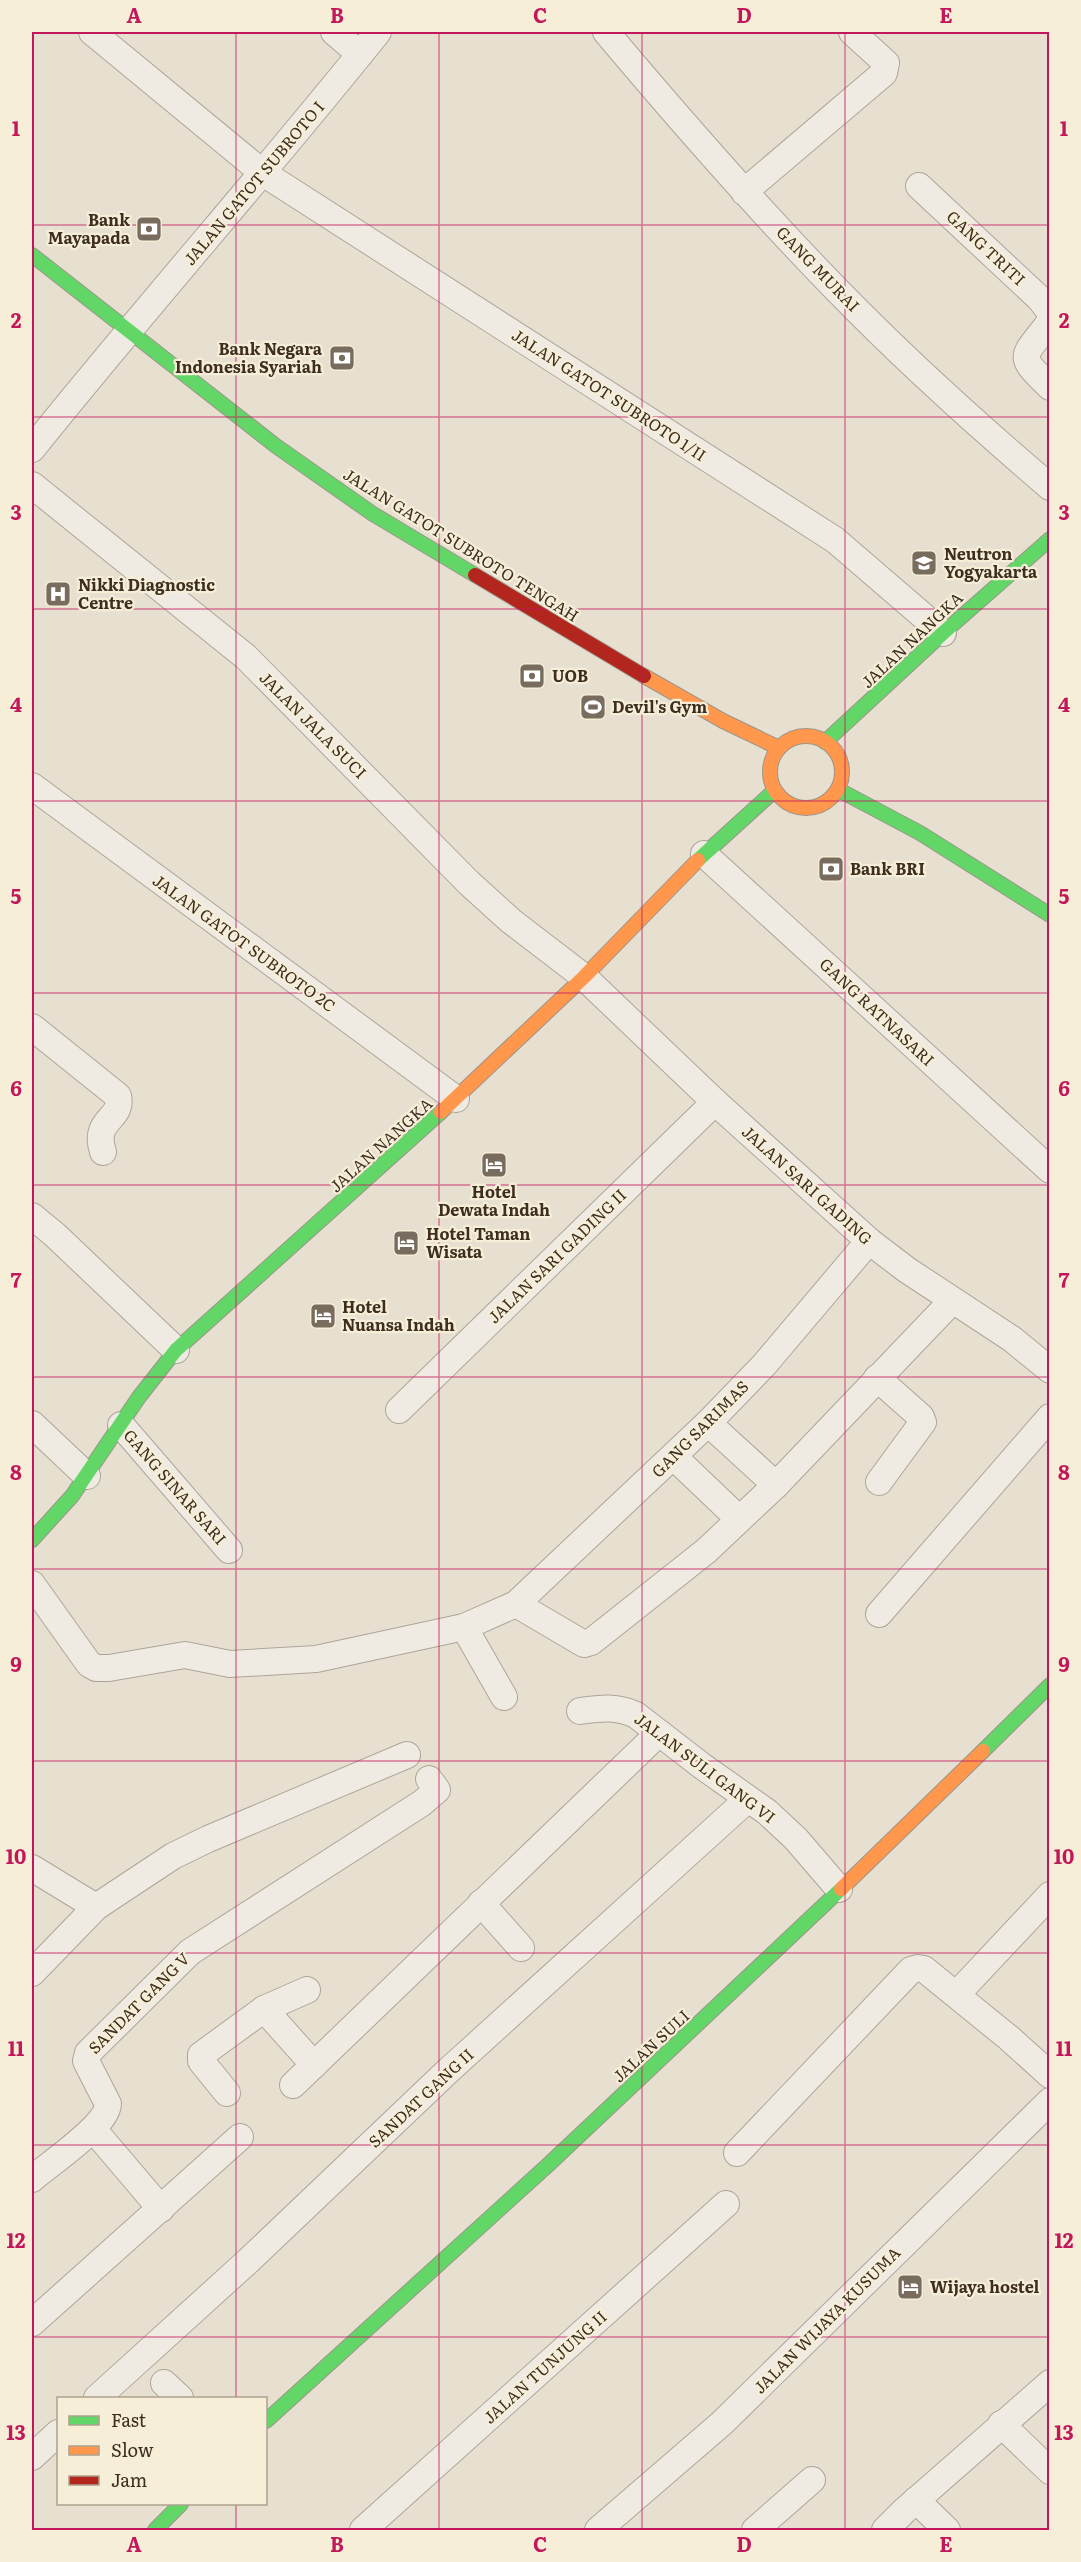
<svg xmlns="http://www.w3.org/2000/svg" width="1081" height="2562" viewBox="0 0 1081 2562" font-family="Literata,serif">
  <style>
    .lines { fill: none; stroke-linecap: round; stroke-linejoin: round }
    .street-casing { stroke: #ada599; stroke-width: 28 }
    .fast-casing { stroke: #9c958a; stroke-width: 16 }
    .slow-casing { stroke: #9c958a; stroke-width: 16 }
    .jam-casing { stroke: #9c958a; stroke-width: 16 }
    .street { stroke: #efebe3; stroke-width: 26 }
    .fast { stroke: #63d668; stroke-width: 14 }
    .slow { stroke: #ff974d; stroke-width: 14 }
    .jam { stroke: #b3261e; stroke-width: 14 }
    .grid { fill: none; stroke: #c2185b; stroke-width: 1.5; stroke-opacity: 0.55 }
    .labels { text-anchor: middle; stroke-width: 4.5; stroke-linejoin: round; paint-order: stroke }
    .street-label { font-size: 16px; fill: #3d2e20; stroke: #f7eed8 }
    .poi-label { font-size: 16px; font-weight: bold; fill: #3d2e20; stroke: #f7eed8; text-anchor: start }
    .neatline { fill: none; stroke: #c2185b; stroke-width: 2 }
    .grid-label { font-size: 20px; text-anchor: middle; font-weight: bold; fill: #c2185b }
  </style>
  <rect width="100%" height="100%" fill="#e7e0d1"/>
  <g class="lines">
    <defs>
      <g id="street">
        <polyline points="92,32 263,173 835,540 943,633"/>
        <polyline points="334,32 360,54"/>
        <path d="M 606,32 C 680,120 756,207 836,289 C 904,359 976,424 1050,487"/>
        <polyline points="919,186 1040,299 1050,312"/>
        <polyline points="744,192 884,73 886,63 852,32"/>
        <path d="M 1050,318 L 1049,323 C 1022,359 1016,354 1050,387"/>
        <path d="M 32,449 C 145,308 265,173 378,32"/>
        <polyline points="32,485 246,657 469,883 511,921 584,977 715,1102 869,1241 907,1270 1012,1339 1050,1370"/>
        <polyline points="32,786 456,1099"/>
        <polyline points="704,854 1050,1170"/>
        <path d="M 32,1027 L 118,1096 C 124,1120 92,1118 103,1152"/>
        <polyline points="32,1216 55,1235 176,1350"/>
        <polyline points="877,1378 921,1417 923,1422 879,1482"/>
        <polyline points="399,1410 715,1102"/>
        <polyline points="708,1423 776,1485"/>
        <polyline points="32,1424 87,1476"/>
        <polyline points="121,1425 229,1550"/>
        <polyline points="674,1457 739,1519"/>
        <polyline points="32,1584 89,1664 96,1668 109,1668 185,1655 230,1664 316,1659 464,1627 516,1604 708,1423 764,1365 869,1241"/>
        <polyline points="516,1604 584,1644 591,1642 706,1551 776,1485 952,1301"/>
        <polyline points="879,1614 1050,1417"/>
        <polyline points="464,1627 504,1697"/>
        <path d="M 580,1711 C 601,1708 617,1706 636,1715 L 702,1766 L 767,1812 L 796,1839 L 839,1889"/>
        <polyline points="32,1868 96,1907"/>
        <polyline points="481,1903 521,1948"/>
        <polyline points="32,1973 96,1907 173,1856 208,1839 407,1755"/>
        <polyline points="957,1994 1050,1895"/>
        <polyline points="264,2009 314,2065"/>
        <polyline points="293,2085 659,1733"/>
        <polyline points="227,2093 201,2061 201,2055 264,2009 307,1990"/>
        <polyline points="93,2129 161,2209"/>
        <polyline points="737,2153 911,1970 918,1968 924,1969 1009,2038 1050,2075"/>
        <path d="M 32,2179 C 49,2164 107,2126 108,2104 L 86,2061 L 88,2053 L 190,1952 L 422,1803 L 437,1790 L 429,1779"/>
        <polyline points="32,2323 240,2137"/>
        <polyline points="164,2383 180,2398"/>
        <polyline points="97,2398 247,2262 450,2069 748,1799"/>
        <polyline points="1001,2424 1050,2471"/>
        <polyline points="32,2457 58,2433"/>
        <polyline points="916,2500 947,2530"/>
        <polyline points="363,2530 726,2204"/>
        <polyline points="598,2530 722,2423 1050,2101"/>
        <polyline points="755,2530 812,2480"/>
        <polyline points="885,2530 904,2511 1050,2383"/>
      </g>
      <g id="fast">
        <polyline points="32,255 276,446 373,514 475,575"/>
        <polyline points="825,742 943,633 1050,539"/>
        <polyline points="839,790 920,833 1050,915"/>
        <polyline points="698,860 774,791"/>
        <polyline points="32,1540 72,1496 139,1397 176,1350 441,1112"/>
        <polyline points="983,1751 1050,1685"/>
        <polyline points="266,2421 548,2165 841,1889"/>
        <polyline points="155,2530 181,2504"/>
      </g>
      <g id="slow">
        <polyline points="644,676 723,721 777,747"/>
        <circle cx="806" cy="772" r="36"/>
        <polyline points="441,1112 584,977 698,860"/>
        <polyline points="841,1889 983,1751"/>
      </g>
      <polyline id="jam" points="475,575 644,676"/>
    </defs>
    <use href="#street" class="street-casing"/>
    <use href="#fast" class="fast-casing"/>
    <use href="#slow" class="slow-casing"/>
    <use href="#jam" class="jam-casing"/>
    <use href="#street" class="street"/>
    <use href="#fast" class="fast"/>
    <use href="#slow" class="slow"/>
    <use href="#jam" class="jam"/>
  </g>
  <path class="grid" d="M 236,32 L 236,2398M 439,32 L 439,2530M 642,32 L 642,2530M 845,32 L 845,2530M 32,225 L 1050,225M 32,417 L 1050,417M 32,609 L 1050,609M 32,801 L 1050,801M 32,993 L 1050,993M 32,1185 L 1050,1185M 32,1377 L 1050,1377M 32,1569 L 1050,1569M 32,1761 L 1050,1761M 32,1953 L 1050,1953M 32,2145 L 1050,2145M 32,2337 L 1050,2337M 236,2504 L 236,2530"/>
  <defs>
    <symbol id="bank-square" viewBox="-11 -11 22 22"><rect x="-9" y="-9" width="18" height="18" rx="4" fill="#786c5e" stroke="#f7eed8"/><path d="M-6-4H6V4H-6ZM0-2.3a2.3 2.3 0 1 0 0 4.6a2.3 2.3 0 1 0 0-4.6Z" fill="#fff"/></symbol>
    <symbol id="school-square" viewBox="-11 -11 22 22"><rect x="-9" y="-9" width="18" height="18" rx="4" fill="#786c5e" stroke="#f7eed8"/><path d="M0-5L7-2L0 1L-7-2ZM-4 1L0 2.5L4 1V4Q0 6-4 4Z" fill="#fff"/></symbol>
    <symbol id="hospital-square" viewBox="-11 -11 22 22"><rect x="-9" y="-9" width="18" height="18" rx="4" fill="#786c5e" stroke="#f7eed8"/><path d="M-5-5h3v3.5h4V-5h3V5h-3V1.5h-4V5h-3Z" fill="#fff"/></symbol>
    <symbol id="stadium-square" viewBox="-11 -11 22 22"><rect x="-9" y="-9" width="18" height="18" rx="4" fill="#786c5e" stroke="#f7eed8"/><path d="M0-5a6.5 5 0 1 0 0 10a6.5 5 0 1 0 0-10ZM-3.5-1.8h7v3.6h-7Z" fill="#fff"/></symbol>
    <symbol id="hotel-square" viewBox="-11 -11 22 22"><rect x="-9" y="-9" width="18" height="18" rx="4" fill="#786c5e" stroke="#f7eed8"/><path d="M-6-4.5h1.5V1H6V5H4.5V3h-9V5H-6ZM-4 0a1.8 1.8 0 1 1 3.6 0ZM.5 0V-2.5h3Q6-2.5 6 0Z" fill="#fff"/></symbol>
  </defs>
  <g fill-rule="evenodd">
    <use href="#bank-square" x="134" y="214" width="30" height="30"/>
    <use href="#bank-square" x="327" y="343" width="30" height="30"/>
    <use href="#school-square" x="909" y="548" width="30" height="30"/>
    <use href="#hospital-square" x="43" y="579" width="30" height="30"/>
    <use href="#bank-square" x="517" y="661" width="30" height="30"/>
    <use href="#stadium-square" x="578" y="692" width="30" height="30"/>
    <use href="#bank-square" x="816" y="854" width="30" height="30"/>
    <use href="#hotel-square" x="479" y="1150" width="30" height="30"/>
    <use href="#hotel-square" x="391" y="1228" width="30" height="30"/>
    <use href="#hotel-square" x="308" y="1301" width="30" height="30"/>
    <use href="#hotel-square" x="895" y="2272" width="30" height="30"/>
  </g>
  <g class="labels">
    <g class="street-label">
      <text transform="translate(254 183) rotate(-50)" y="6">JALAN GATOT SUBROTO I</text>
      <text transform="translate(986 248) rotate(43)" y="6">GANG TRITI</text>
      <text transform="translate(818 269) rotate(46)" y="6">GANG MURAI</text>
      <text transform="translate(609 395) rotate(33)" y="6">JALAN GATOT SUBROTO 1/II</text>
      <text transform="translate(461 545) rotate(32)" y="6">JALAN GATOT SUBROTO TENGAH</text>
      <text transform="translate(912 640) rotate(-43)" y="6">JALAN NANGKA</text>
      <text transform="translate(313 725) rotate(45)" y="6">JALAN JALA SUCI</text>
      <text transform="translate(244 943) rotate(36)" y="6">JALAN GATOT SUBROTO 2C</text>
      <text transform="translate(877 1012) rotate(43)" y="6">GANG RATNASARI</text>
      <text transform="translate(381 1145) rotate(-42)" y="6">JALAN NANGKA</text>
      <text transform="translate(807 1185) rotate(42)" y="6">JALAN SARI GADING</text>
      <text transform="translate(557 1256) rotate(-44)" y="6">JALAN SARI GADING II</text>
      <text transform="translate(700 1429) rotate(-45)" y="6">GANG SARIMAS</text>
      <text transform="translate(175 1487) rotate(49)" y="6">GANG SINAR SARI</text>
      <text transform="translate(705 1768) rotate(37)" y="6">JALAN SULI GANG VI</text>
      <text transform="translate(139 2003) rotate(-45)" y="6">SANDAT GANG V</text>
      <text transform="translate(651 2046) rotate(-43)" y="6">JALAN SULI</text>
      <text transform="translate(421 2098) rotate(-43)" y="6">SANDAT GANG II</text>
      <text transform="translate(827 2320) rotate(-45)" y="6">JALAN WIJAYA KUSUMA</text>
      <text transform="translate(545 2367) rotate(-42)" y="6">JALAN TUNJUNG II</text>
    </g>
    <g class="poi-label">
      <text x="130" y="226" text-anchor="end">Bank<tspan x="130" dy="18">Mayapada</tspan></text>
      <text x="322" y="355" text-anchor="end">Bank Negara<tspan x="322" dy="18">Indonesia Syariah</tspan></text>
      <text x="944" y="560">Neutron<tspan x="944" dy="18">Yogyakarta</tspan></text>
      <text x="78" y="591">Nikki Diagnostic<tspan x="78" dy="18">Centre</tspan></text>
      <text x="552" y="682">UOB</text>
      <text x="612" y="713">Devil's Gym</text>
      <text x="850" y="875">Bank BRI</text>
      <text x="494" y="1198" text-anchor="middle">Hotel<tspan x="494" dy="18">Dewata Indah</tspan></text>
      <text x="426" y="1240">Hotel Taman<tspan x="426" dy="18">Wisata</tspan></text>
      <text x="342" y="1313">Hotel<tspan x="342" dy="18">Nuansa Indah</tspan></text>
      <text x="930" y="2293">Wijaya hostel</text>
    </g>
  </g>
  <rect width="1081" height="2562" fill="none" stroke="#f7eed8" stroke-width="66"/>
  <rect x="57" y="2397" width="210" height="108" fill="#f7eed8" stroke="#ada18e" stroke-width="1.5"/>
  <rect x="69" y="2416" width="30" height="9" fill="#63d668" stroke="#ada18e" stroke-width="1.5"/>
  <text x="111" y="2427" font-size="18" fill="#3d2e20">Fast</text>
  <rect x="69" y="2446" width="30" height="9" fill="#ff974d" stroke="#ada18e" stroke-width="1.5"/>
  <text x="111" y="2457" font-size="18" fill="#3d2e20">Slow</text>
  <rect x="69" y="2476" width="30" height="9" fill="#b3261e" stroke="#ada18e" stroke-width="1.5"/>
  <text x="111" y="2487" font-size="18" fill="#3d2e20">Jam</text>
  <rect x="33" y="33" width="1015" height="2496" class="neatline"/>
  <g class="grid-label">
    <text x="134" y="23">A</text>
    <text x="337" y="23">B</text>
    <text x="540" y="23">C</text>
    <text x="744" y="23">D</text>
    <text x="946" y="23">E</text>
    <text x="16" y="136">1</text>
    <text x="1064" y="136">1</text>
    <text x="16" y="328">2</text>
    <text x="1064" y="328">2</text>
    <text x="16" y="520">3</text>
    <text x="1064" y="520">3</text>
    <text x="16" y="712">4</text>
    <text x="1064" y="712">4</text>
    <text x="16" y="904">5</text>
    <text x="1064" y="904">5</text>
    <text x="16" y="1096">6</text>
    <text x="1064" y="1096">6</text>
    <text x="16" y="1288">7</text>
    <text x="1064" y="1288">7</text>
    <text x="16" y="1480">8</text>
    <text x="1064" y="1480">8</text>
    <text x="16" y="1672">9</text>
    <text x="1064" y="1672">9</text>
    <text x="16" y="1864">10</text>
    <text x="1064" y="1864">10</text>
    <text x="16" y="2056">11</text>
    <text x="1064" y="2056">11</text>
    <text x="16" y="2248">12</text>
    <text x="1064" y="2248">12</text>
    <text x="16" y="2440">13</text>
    <text x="1064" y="2440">13</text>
    <text x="134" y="2552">A</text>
    <text x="337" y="2552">B</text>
    <text x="540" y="2552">C</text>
    <text x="744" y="2552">D</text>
    <text x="946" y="2552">E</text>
  </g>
</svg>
